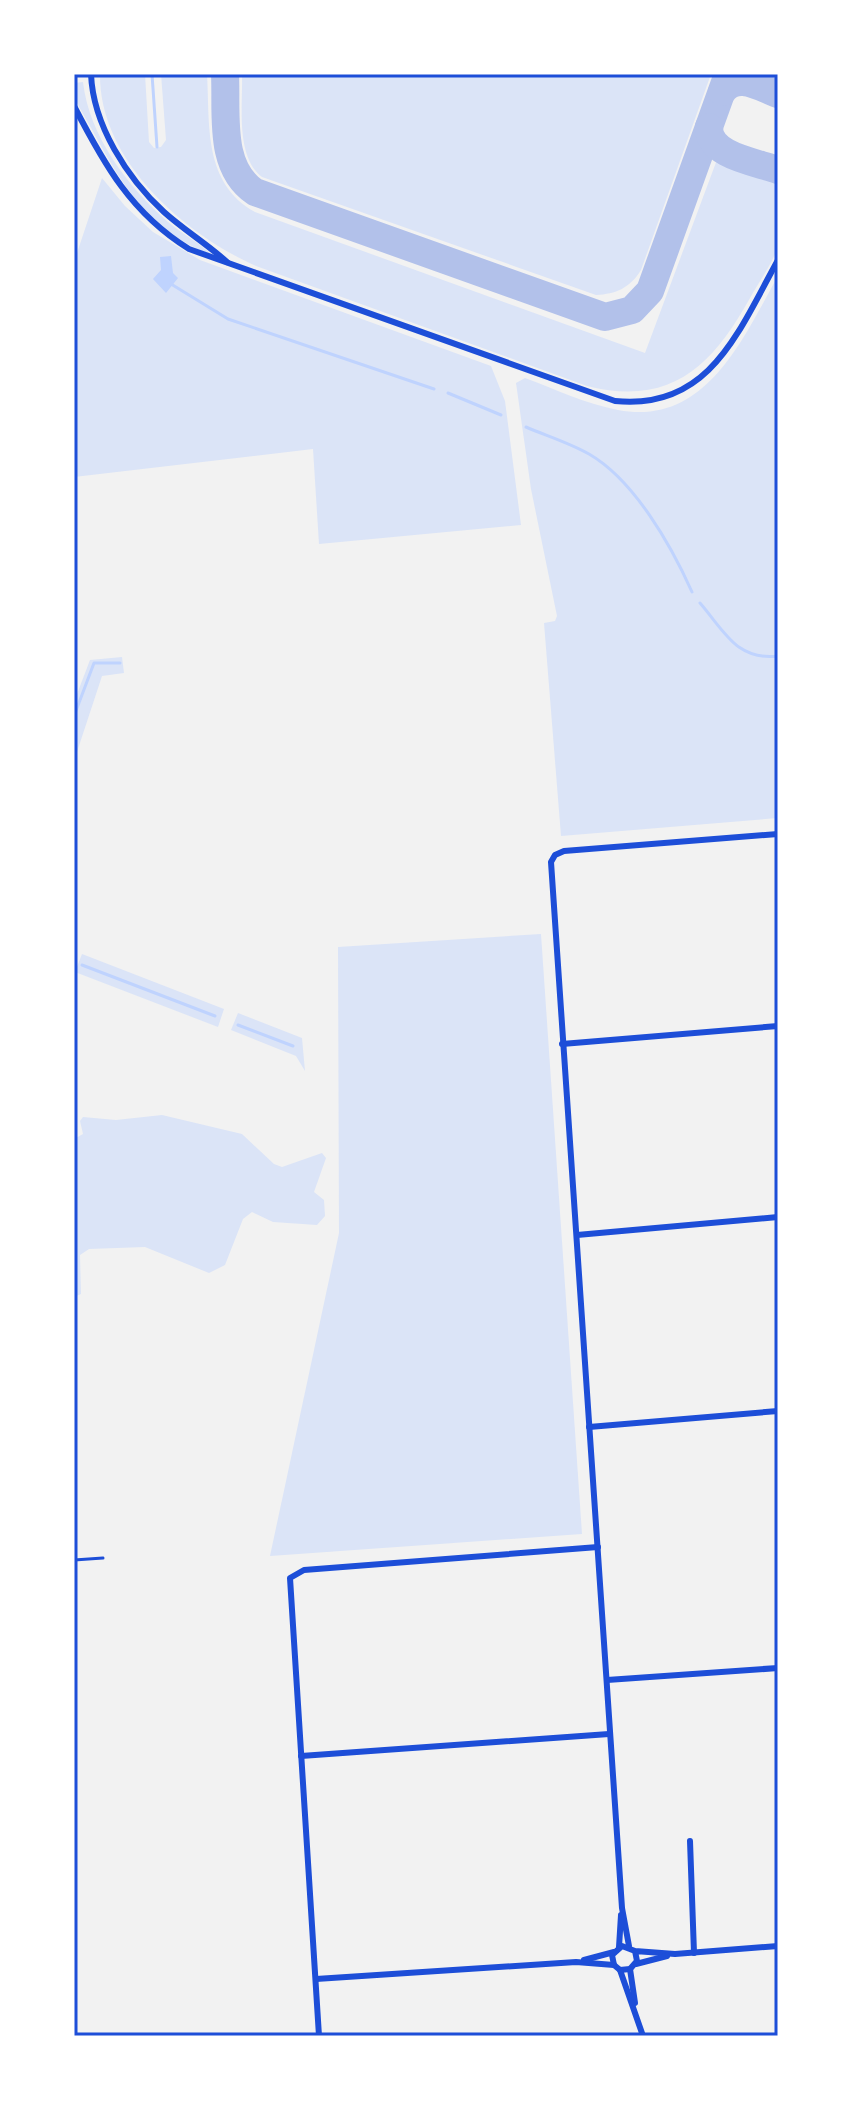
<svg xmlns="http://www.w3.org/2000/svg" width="852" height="2110" viewBox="0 0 852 2110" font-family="'DejaVu Sans',sans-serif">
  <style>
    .green { fill: #dbe4f7 }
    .water { fill: #bfd3fe }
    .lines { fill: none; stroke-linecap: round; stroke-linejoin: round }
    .stream { stroke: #bfd3fe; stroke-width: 3 }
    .taxiway { stroke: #b2c1ea; stroke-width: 28 }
    .service { stroke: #1d4ed8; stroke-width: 3 }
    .minor { stroke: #1d4ed8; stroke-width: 6 }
    .neatline { fill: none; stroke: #1d4ed8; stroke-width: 3 }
  </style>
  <rect width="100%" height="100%" fill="#f2f2f2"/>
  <g class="green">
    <path d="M 100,74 L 145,74 L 149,142 L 154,148 L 161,147 L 166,140 L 161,74 L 207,74 C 210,126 203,183 255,212 L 645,353 L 718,157 L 724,156 L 778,175 C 778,197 784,229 777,249 C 771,266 758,283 750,298 C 712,366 671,407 587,386 L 256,266 C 184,234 99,160 100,74 Z"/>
    <path d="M 242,74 L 711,74 L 641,270 C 630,288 616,294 596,295 L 262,177 C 235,156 243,105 242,74 Z"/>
    <path d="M 83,82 C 89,136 128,187 168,222 C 182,234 200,243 212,255 C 135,226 112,162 74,98 L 74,83 Z"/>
    <polygon points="102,178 125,206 153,232 200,260 491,366 505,401 521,525 319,544 313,449 74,477 74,262"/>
    <path d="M 778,276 L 778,818 L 561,836 L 544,623 L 555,621 L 557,616 L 531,489 L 516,383 L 525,378 C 555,389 586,404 618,410 C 706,427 743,338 778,276 Z"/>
    <polygon points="122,657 124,673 102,676 74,761 74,702 90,660"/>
    <polygon points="541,934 582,1534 270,1556 339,1233 338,947"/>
    <polygon points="82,954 224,1009 218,1027 75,972"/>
    <polygon points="238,1013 302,1038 305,1071 296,1056 231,1030"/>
    <polygon points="162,1115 242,1134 274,1164 282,1167 322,1153 326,1158 314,1192 324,1200 325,1216 317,1225 273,1222 252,1212 243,1219 225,1265 209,1273 145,1247 89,1249 80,1255 81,1294 74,1297 74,1139 83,1134 80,1121 83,1117 116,1120"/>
  </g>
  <polygon class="water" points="171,256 173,273 178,278 166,293 153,279 161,270 160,257"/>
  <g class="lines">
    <g class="stream">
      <polyline points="152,74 157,147"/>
      <polyline points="171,284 228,319 434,389"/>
      <polyline points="448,393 501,415"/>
      <path d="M 526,427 C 547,436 570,443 589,454 C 634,480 671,545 692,592"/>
      <path d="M 700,603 C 725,632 737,661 778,656"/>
      <polyline points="74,716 94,663 120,663"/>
      <polyline points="82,965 215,1016"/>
      <polyline points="238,1025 293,1046"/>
    </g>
    <g class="taxiway">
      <path d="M 225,74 C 227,114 218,167 255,192 L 605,317 L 632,310 L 650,291 L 728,74"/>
      <path d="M 722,92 C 737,72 759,87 778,94"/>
      <path d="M 709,127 C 708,156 756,162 778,170"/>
    </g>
    <polyline class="service" points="74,1560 103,1558"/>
    <g class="minor">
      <path d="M 91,74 C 93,125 127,178 164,212 C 184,230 207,244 227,262"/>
      <path d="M 74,106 C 104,164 131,213 189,249 L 615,401 C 710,411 739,330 778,260"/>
      <polyline points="562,1044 778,1026"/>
      <polyline points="577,1235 778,1217"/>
      <polyline points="589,1427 778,1411"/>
      <polyline points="607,1680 778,1668"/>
      <polyline points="301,1756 609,1734"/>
      <polyline points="690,1841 694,1953"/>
      <polyline points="629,1946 622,1908 551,862 555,855 564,851 778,834"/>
      <polyline points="619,1947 621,1915"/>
      <polyline points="635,1951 637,1961 630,1969 620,1970 614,1965 612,1955 622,1946 635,1951 675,1954 778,1946"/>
      <polyline points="584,1960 614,1952"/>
      <polyline points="636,1964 667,1956"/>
      <polyline points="630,1969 635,2003"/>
      <polyline points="620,1970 643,2036"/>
      <polyline points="316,1979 576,1962 614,1965"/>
      <polyline points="319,2036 290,1578 304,1570 598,1547"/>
    </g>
  </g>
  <rect width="852" height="2110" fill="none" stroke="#ffffff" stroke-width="152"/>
  <rect x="76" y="76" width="700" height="1958" class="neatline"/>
</svg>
